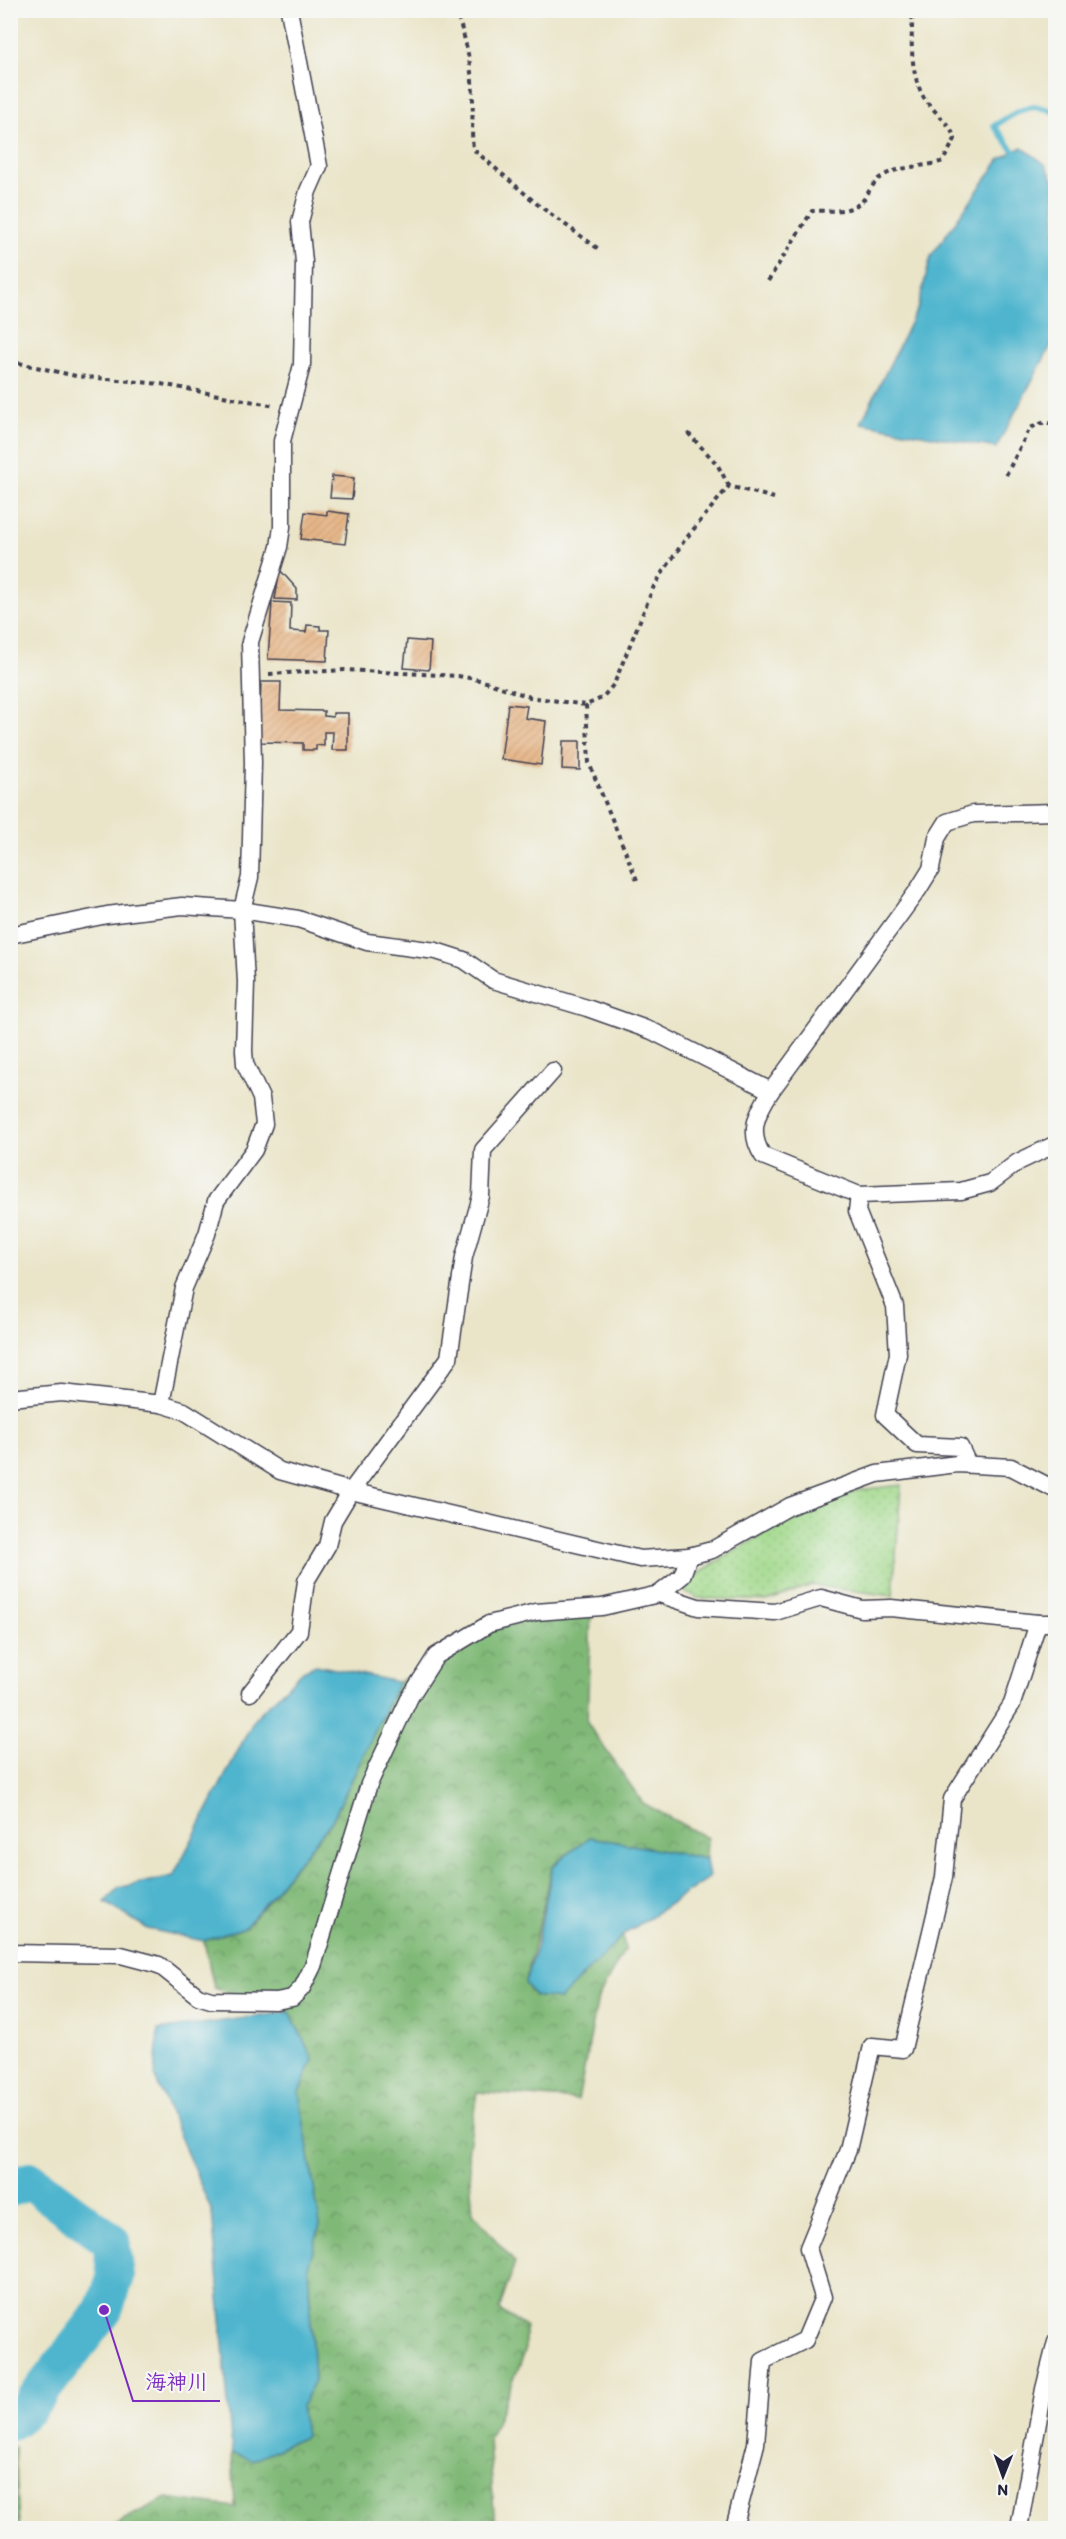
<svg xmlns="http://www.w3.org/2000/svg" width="1066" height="2539" viewBox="0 0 1066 2539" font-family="Itim,'Klee One',sans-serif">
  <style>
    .grass { fill: url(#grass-dots); stroke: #627e63; stroke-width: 1.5 }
    .forest { fill: url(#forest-crowns); stroke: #516e59; stroke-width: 1.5 }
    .water { fill: #4fb5ce; stroke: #386c84; stroke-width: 1.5 }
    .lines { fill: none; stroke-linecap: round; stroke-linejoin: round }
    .stream { stroke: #4fb5ce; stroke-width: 6 }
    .river { stroke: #4fb5ce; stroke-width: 38 }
    .building { fill: url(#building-hatch) }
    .minor-casing { stroke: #403f50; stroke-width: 19 }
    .path { stroke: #403f50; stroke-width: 4; stroke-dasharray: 4.5 4.5; stroke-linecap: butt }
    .minor { stroke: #fff; stroke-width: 16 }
    .leader { fill: none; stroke: #7b2cbf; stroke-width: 2 }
    .callout-dot { fill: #7b2cbf; stroke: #f6f6f2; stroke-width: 2 }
    .callout-label { font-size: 21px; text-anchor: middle; font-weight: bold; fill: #7b2cbf; stroke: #f6f6f2; stroke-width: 4.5; stroke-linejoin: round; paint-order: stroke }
  </style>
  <defs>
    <pattern id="grass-dots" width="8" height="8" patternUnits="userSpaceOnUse" patternTransform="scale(1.5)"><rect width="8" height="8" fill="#a1d98b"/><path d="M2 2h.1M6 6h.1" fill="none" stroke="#8aba79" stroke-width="1.8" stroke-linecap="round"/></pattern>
    <pattern id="forest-crowns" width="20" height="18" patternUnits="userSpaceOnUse" patternTransform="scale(1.5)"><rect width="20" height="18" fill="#80b977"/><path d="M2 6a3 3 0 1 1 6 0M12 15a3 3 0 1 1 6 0" fill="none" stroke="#689663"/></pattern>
    <pattern id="building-hatch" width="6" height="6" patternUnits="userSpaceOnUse" patternTransform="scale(1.5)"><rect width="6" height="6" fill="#e6b484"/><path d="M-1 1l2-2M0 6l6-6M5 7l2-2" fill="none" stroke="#c59a73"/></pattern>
  </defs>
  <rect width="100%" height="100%" fill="#f6f6f2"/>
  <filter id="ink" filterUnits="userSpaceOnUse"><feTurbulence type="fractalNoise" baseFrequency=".0167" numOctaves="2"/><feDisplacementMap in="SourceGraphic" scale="12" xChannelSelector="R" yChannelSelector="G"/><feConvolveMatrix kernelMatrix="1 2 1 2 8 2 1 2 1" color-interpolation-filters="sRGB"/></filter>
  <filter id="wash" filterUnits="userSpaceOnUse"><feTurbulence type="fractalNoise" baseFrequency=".008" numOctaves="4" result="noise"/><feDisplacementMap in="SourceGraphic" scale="24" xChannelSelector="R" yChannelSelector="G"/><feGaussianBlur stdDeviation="1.35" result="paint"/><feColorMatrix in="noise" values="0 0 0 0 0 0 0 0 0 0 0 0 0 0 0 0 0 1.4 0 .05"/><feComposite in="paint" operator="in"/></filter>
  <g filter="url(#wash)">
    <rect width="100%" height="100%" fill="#eae5c9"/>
    <polygon class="grass" points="901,1485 893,1596 812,1585 767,1601 698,1598 675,1587 800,1512 857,1490"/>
    <g class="forest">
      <polygon points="591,1612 587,1723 643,1803 707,1838 706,1859 590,1837 553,1865 525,1983 534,1996 560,1999 623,1935 625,1949 598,1998 578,2100 477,2092 468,2153 473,2213 515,2263 499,2310 525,2327 525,2352 489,2439 495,2528 107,2528 166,2498 235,2507 232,2453 253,2460 305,2437 301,2406 314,2382 308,2267 320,2225 299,2092 313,2060 290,2012 214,1988 204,1941 246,1927 332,1821 398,1682 514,1618"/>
      <polygon points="15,2447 19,2528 11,2528 11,2449"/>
    </g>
    <g class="water">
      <polygon points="1022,147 1045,164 1055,183 1055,338 996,448 861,423 918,307 931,256 1000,159"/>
      <polygon points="316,1665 398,1682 332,1821 245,1927 204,1941 148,1929 105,1902 118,1888 173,1876 255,1718 303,1671"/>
      <polygon points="590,1837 706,1859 709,1878 623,1935 560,1999 535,1996 525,1983 536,1948 553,1866"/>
      <polygon points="290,2012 313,2060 299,2092 320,2225 308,2267 314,2382 301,2406 305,2437 252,2460 232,2453 212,2212 155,2077 158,2030"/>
    </g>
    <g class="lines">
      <path class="stream" d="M 1014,151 L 994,126 C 1015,113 1030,99 1056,113"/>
      <polyline class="river" points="10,2188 30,2181 111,2241 116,2276 104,2310 29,2407 10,2422"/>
    </g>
    <g id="blocks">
      <g class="building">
        <polygon points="332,476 354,478 352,499 330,498"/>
        <polygon points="327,511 349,514 345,544 301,539 305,512 327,515"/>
        <polygon points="280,570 297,589 297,600 275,599"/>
        <polygon points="272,602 291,603 290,631 306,632 307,625 320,626 320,630 329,630 327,661 268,659"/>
        <polygon points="407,640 431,642 429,670 404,668"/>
        <polygon points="261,682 281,682 280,710 324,711 324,716 333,717 333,713 348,713 348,750 332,750 333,732 324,732 324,746 316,745 316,750 303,750 303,743 259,742"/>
        <polygon points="508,704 527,706 525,718 546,721 541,765 501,759"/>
        <polygon points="563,741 580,741 580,770 562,769"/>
      </g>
    </g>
  </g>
  <g filter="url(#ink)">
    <use href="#blocks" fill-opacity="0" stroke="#403f50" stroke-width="1.5"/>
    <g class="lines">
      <defs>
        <g id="minor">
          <path d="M 1056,812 L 973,814 L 947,822 L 937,838 L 931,869 L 918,890 L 771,1091 C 757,1113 747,1132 763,1156 L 859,1195 L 961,1191 L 990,1183 L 1018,1162 L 1056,1144"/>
          <polyline points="10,935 107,915 182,906 242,910 298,919 367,942 436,951 464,960 493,980 587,1008 652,1031 771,1091"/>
          <polyline points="859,1195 857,1211 895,1306 898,1354 885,1415 917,1445 960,1447 968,1464"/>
          <polyline points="10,1398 62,1393 161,1404 184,1411 280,1471 351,1491 640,1559 689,1556 712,1550 790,1506 877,1474 957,1464 1011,1467 1056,1490"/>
          <polyline points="161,1404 184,1288 207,1234 216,1201 254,1150 264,1124 261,1098 245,1064 244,1051 246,982 242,910 250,877 253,763 250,642 279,547 282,527 282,441 302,365 304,262 300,222 308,191 319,166 289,10"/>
          <polyline points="659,1594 698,1607 775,1612 821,1598 862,1609 891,1608 1038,1623 1056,1623"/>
          <polyline points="250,1693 299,1631 306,1581 327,1546 333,1521 351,1491 449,1358 464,1257 481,1196 483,1150 553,1071"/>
          <polyline points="10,1953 121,1955 159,1965 198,1996 211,2000 276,2001 292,1998 302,1988 313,1966 369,1784 410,1697 436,1656 489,1624 536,1612 602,1607 659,1594 682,1576 689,1556"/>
          <polyline points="734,2528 756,2444 763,2361 805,2340 823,2297 808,2248 848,2150 872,2046 903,2049 944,1877 952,1799 1012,1704 1038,1623"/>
          <polyline points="1019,2528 1044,2389 1056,2342"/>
        </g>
      </defs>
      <use href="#minor" class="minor-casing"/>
      <g class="path">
        <path d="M 453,10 C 465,25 473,77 473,97 C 473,115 471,131 473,149 L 537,204 L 600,250"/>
        <path d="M 768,281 L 812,211 C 829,210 853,214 864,199 C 869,192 874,181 881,177 C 900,165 922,168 943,161 L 955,139 C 949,122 937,115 927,102 C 909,78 911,38 913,10"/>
        <polyline points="10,361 76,376 161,384 275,406"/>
        <polyline points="688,433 717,464 729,486"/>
        <polyline points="1006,475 1030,428 1045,422 1056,425"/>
        <polyline points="269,674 345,670 458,676 480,680 530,697 586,705 602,698 614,684 654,586 684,541 729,486 778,499"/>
        <polyline points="586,705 589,763 637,880"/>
      </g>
      <use href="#minor" class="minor"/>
    </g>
  </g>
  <path class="leader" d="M104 2310L133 2401H220"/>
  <circle class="callout-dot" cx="104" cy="2310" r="6"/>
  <g class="callout-label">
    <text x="177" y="2389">海神川</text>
  </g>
  <rect width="1066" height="2539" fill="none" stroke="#f6f6f2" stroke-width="36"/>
  <g transform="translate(1003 2476) rotate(181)" stroke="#f6f6f2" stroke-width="4.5" paint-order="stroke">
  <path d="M0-4.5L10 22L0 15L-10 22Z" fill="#22223b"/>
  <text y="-9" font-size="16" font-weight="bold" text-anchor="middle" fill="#22223b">N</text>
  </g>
</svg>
